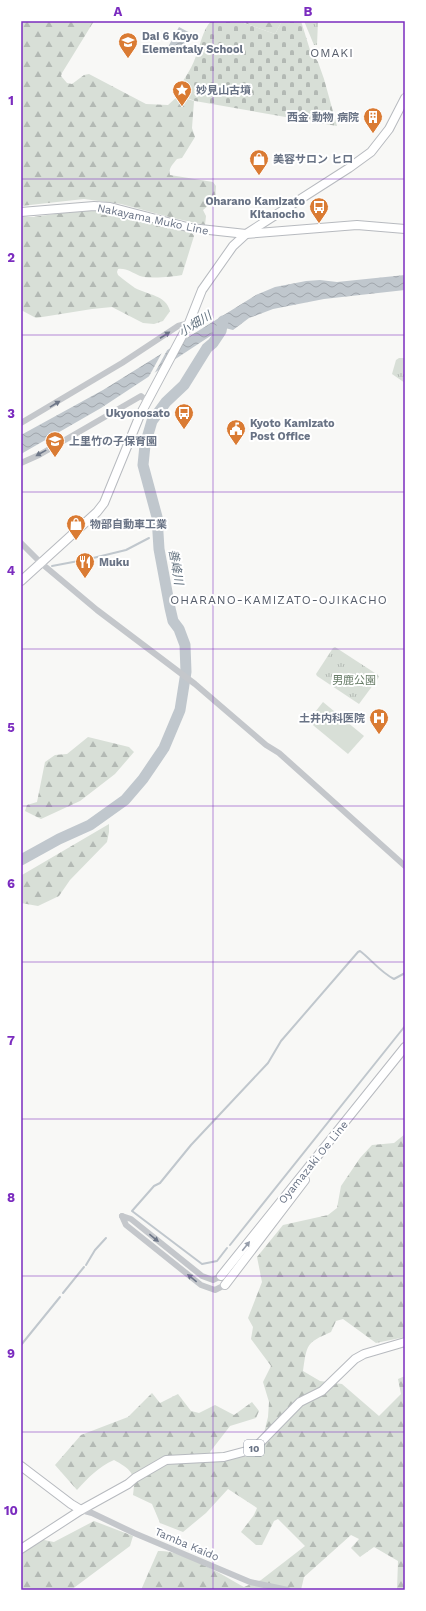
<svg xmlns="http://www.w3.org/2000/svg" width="426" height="1611" viewBox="0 0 426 1611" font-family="'Work Sans','Noto Sans JP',sans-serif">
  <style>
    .forest { fill: url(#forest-firs) }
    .cemetery { fill: url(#cemetery-stones) }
    .park { fill: url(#park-tufts) }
    .garden { fill: #d8dfd7 }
    .water { fill: url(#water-waves) }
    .pier { fill: #f8f8f6 }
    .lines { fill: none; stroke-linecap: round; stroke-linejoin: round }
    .stream { stroke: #c0c7cd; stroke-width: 2 }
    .river { stroke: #c0c7cd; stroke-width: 11 }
    .major-casing { stroke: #b7babf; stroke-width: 10 }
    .minor { stroke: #c4c7cb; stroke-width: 6 }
    .major { stroke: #fff; stroke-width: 8 }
    .oneway { fill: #6e7788 }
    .oneway2 { fill: #969daa }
    .grid { fill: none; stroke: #7b2cbf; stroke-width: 1; stroke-opacity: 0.55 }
    .labels { text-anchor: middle; stroke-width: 4; stroke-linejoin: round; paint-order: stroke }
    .shield { fill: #fff; stroke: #969daa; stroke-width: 1 }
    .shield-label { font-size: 10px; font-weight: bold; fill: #697385 }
    .poi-label { font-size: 11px; font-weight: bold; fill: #697385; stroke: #fff; text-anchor: start }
    .street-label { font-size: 11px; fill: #697385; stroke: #fff }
    .park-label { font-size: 11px; fill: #677c67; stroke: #fff }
    .neighbourhood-label { font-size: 12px; letter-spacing: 1px; fill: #565d6a; stroke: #fff }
    .water-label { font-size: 12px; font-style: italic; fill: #647380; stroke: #fff }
    .neatline { fill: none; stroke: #7b2cbf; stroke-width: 1.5 }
    .grid-label { font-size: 13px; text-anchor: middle; font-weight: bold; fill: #7b2cbf }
  </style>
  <defs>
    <pattern id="forest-firs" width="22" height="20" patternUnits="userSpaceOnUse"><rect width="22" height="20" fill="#d8dfd7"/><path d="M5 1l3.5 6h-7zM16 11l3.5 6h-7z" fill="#b3b9b4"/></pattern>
    <pattern id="cemetery-stones" width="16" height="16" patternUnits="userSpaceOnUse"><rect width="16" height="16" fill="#d8dfd7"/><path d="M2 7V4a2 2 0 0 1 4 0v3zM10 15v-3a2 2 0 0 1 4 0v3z" fill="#b3b9b4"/></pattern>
    <pattern id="park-tufts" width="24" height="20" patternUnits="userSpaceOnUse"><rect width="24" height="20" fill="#d8dfd7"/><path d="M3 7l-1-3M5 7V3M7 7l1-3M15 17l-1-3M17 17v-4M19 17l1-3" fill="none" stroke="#b3b9b4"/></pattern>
    <pattern id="water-waves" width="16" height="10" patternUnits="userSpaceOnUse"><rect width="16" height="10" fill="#c0c7cd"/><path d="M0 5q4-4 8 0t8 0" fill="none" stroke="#a0a6ac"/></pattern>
  </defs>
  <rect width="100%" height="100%" fill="#f8f8f6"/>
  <g class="forest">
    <path d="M 21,21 L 94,21 L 62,73 L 61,76 L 67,83 L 72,84 L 84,75 L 89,74 L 146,104 L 168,105 L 178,96 L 194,101 L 192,128 L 195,137 L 182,158 L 177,159 C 173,164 168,168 170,175 L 213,182 L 216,186 L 215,200 L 203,210 L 206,216 L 205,225 L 173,218 L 121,204 L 84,199 L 21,206 Z"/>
    <polygon points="239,21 282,21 275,34"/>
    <path d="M 84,210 L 110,211 L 192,233 L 194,236 L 182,275 C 172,277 149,279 140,276 C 132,273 127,268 118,269 L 117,272 L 118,275 C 123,279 129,284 135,288 C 148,295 166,295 170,311 L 163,321 L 154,324 L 143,323 L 112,307 L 92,309 L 36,318 L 21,310 L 21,217 L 33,217 Z"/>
    <polygon points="88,737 129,747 134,752 115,774 80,801 41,819 25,811 27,805 37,802 45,762 55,755 67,754"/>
    <polygon points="109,824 109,832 107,842 70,880 59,896 38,906 21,903 22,875"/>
    <path d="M 405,1134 L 405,1337 L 376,1343 L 343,1319 L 336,1321 L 331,1332 C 306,1343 307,1344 303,1371 L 320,1381 L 342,1384 L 379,1416 L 401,1394 L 398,1379 L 405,1376 L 405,1590 L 397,1590 L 398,1561 L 374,1547 L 360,1557 L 351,1548 L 359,1539 L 351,1535 L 304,1577 L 301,1590 L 141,1590 L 158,1551 C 180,1549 223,1575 244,1587 L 261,1580 L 305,1546 L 278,1519 L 274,1521 L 262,1545 L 256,1545 L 241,1532 L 254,1515 L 257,1508 L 228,1489 L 206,1513 L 183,1532 L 160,1523 L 152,1504 L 133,1495 C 136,1474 132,1470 114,1460 C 98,1467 88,1478 77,1490 L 55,1465 L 81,1435 L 128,1417 L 152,1393 L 160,1403 L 178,1394 L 191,1411 L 199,1413 L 215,1405 L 234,1415 L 252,1402 L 259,1411 L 256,1418 L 230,1426 L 210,1452 L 215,1460 L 249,1454 L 263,1437 L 268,1417 L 269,1402 L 263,1382 L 271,1366 L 251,1339 L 253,1327 L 248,1318 L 262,1282 L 257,1257 L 283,1225 L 328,1215 L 337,1208 L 341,1186 L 360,1158 L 372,1145 L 394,1143 Z"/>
    <polygon points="94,1521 133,1536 130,1546 71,1590 21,1590 21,1551 39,1539 54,1542"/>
  </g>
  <path class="cemetery" d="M 211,21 L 238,21 L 275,34 L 282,21 L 301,21 L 310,50 L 318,62 L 324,79 L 337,126 L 195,101 L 179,95 L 178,88 C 186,77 193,66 197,53 C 201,42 203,30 211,21 Z"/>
  <g class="park">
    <polygon points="304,21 318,21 317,45 314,45"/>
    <polygon points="399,358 405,358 405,383 392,374 396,360"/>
    <polygon points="335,647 378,675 379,677 359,704 317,676 316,674 333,648"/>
  </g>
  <polygon class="garden" points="323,702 364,736 348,754 308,721"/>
  <g class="water">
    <polygon points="179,27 192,34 181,54 168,47"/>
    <polygon points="405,275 405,290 324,299 273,309 249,318 233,330 225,328 221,329 101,408 21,454 21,435 103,390 256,295 275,287 306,281 320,280 337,282"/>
  </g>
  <polygon class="pier" points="170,345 153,376 147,380 164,349"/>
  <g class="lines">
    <g class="stream">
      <polyline points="52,566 89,559 126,550 149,538"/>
      <polyline points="230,1245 405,1026"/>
      <path d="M 227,1248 L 217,1261 L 202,1264 L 132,1211 L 154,1186 L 160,1183 L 191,1145 L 268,1063 L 281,1041 L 358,952 L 360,951 C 372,960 380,972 394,979 L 405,973"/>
      <polyline points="86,1265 95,1250 106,1238"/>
      <polyline points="63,1293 84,1267"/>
      <polyline points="21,1345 60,1297"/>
    </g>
    <polyline class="river" points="21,860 59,839 90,825 125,800 143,779 164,748 180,710 186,672 185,645 179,629 173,621 170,608 159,549 157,517 143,465 145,445 152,421 166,402 184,385 207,348 213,343 221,331 223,321"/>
    <defs>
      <g id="major">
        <polyline points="21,212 94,206 110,207 191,228 246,234 357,225 405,229"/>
        <polyline points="21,581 97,512 104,503 140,415 189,323 202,290 233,246 246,234 349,168 371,152 389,129 405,98"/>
        <polyline points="221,1276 405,1047"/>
        <polyline points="225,1285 305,1180"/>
        <polyline points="21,1466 71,1504 81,1510"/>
        <polyline points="21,1549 81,1510 128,1484 135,1478 166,1460 224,1457 254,1449 300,1402 322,1391 355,1359 364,1354 405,1342"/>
      </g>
    </defs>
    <use href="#major" class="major-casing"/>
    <g class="minor">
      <polyline points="21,423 122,363 178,326 189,323"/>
      <polyline points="21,463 39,455 141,396 147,401"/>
      <polyline points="21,543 41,563 97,610 195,684 266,745 279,753 405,866"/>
      <polyline points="122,1216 126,1225 201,1285 215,1290 225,1285"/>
      <polyline points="122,1216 131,1219 202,1276 213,1280 221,1276"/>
      <polyline points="81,1510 92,1513 134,1533 250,1582 288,1590"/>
    </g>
    <use href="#major" class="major"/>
  </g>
  <defs><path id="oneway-solid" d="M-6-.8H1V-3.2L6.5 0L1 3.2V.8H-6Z"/></defs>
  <g class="oneway">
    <use href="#oneway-solid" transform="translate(165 335) rotate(-33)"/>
    <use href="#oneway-solid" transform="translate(55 404) rotate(-31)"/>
    <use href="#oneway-solid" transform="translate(41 453) rotate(151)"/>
    <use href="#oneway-solid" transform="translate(154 1238) rotate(39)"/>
    <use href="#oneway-solid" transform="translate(192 1278) rotate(-141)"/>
  </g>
  <use class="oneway2" href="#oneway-solid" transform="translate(246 1246) rotate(-51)"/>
  <path class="grid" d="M 213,21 L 213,1590M 21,179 L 405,179M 21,335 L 405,335M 21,492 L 405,492M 21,649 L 405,649M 21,806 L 405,806M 21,962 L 405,962M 21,1119 L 405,1119M 21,1276 L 405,1276M 21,1432 L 405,1432"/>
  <defs>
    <symbol id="school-pin" viewBox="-11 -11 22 30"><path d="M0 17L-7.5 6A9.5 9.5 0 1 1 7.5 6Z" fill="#da7b33" stroke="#fff"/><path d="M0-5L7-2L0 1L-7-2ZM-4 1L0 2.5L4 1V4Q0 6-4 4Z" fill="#fff"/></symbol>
    <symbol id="sight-pin" viewBox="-11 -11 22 30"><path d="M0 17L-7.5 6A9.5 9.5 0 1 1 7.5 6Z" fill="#da7b33" stroke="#fff"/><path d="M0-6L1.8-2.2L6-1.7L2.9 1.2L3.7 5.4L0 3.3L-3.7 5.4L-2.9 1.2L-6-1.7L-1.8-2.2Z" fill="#fff"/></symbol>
    <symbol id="building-pin" viewBox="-11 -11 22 30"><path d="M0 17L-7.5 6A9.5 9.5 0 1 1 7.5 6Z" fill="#da7b33" stroke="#fff"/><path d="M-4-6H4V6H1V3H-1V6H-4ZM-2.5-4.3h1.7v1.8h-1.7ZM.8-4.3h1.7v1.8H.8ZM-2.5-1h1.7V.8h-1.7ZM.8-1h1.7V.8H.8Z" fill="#fff"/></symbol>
    <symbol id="shop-pin" viewBox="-11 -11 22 30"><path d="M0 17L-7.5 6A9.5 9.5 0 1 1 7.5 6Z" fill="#da7b33" stroke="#fff"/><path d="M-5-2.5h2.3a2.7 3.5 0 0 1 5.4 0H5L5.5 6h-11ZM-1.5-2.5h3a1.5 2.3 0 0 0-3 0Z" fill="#fff"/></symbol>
    <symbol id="bus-pin" viewBox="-11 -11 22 30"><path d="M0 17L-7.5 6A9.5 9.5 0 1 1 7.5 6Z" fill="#da7b33" stroke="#fff"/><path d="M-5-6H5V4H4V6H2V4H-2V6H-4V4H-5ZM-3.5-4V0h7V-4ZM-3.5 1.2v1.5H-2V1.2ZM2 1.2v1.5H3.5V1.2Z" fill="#fff"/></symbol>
    <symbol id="civic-pin" viewBox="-11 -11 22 30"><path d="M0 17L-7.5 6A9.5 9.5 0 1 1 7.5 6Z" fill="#da7b33" stroke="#fff"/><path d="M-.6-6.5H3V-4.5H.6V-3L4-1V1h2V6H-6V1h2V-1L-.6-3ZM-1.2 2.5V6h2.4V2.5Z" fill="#fff"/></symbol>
    <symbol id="restaurant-pin" viewBox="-11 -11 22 30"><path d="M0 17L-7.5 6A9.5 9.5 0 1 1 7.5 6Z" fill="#da7b33" stroke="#fff"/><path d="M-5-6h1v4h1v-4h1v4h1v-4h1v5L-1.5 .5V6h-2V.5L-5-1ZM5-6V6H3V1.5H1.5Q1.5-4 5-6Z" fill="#fff"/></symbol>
    <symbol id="hospital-pin" viewBox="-11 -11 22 30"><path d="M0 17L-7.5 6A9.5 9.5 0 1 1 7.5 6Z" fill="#da7b33" stroke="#fff"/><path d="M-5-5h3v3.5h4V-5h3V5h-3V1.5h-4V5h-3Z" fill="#fff"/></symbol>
  </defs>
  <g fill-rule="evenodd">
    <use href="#school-pin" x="117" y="31" width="22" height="30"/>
    <use href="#sight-pin" x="171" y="79" width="22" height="30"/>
    <use href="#building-pin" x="362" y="106" width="22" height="30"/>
    <use href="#shop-pin" x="248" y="148" width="22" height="30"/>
    <use href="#bus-pin" x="308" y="196" width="22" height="30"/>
    <use href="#bus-pin" x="173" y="402" width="22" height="30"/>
    <use href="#civic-pin" x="225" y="418" width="22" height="30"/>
    <use href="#school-pin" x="44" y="430" width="22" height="30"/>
    <use href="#shop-pin" x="65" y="513" width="22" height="30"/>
    <use href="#restaurant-pin" x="74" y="551" width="22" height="30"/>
    <use href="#hospital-pin" x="368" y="707" width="22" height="30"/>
  </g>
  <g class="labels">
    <rect class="shield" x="244" y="1440" width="20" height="16" rx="3"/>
    <g class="shield-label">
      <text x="254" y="1452">10</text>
    </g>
    <g class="poi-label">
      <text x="142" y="40">Dai 6 Koyo<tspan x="142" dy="13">Elementaly School</tspan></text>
      <text x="196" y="94">妙見山古墳</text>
      <text x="359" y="121" text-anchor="end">西金 動物 病院</text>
      <text x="273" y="163">美容サロン ヒロ</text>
      <text x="305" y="205" text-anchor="end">Oharano Kamizato<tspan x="305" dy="13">Kitanocho</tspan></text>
      <text x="170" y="417" text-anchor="end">Ukyonosato</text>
      <text x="250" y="427">Kyoto Kamizato<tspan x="250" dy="13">Post Office</tspan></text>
      <text x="69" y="445">上里竹の子保育園</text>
      <text x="90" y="528">物部自動車工業</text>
      <text x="99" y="566">Muku</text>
      <text x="365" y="722" text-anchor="end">土井内科医院</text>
    </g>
    <g class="street-label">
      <text transform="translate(153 219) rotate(12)" y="4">Nakayama Muko Line</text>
      <text transform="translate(313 1162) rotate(-51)" y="4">Oyamazaki Oe Line</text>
      <text transform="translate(187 1544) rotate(23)" y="4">Tamba Kaido</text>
    </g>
    <g class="park-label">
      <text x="354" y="684">男鹿公園</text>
    </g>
    <g class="neighbourhood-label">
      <text x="332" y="57">OMAKI</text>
      <text x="279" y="604">OHARANO-KAMIZATO-OJIKACHO</text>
    </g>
    <g class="water-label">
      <text transform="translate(195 324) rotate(-32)" y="4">小畑川</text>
      <text transform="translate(176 567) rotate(80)" y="4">善峰川</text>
    </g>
  </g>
  <rect width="426" height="1611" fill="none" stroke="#ffffff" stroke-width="44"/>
  <rect x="22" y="22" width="382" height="1567" class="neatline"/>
  <g class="grid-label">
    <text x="118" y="16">A</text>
    <text x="308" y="16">B</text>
    <text x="11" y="105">1</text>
    <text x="11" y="262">2</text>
    <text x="11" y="418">3</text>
    <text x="11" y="575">4</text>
    <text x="11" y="732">5</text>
    <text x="11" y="888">6</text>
    <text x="11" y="1045">7</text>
    <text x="11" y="1202">8</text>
    <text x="11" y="1358">9</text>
    <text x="11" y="1515">10</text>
  </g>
</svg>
